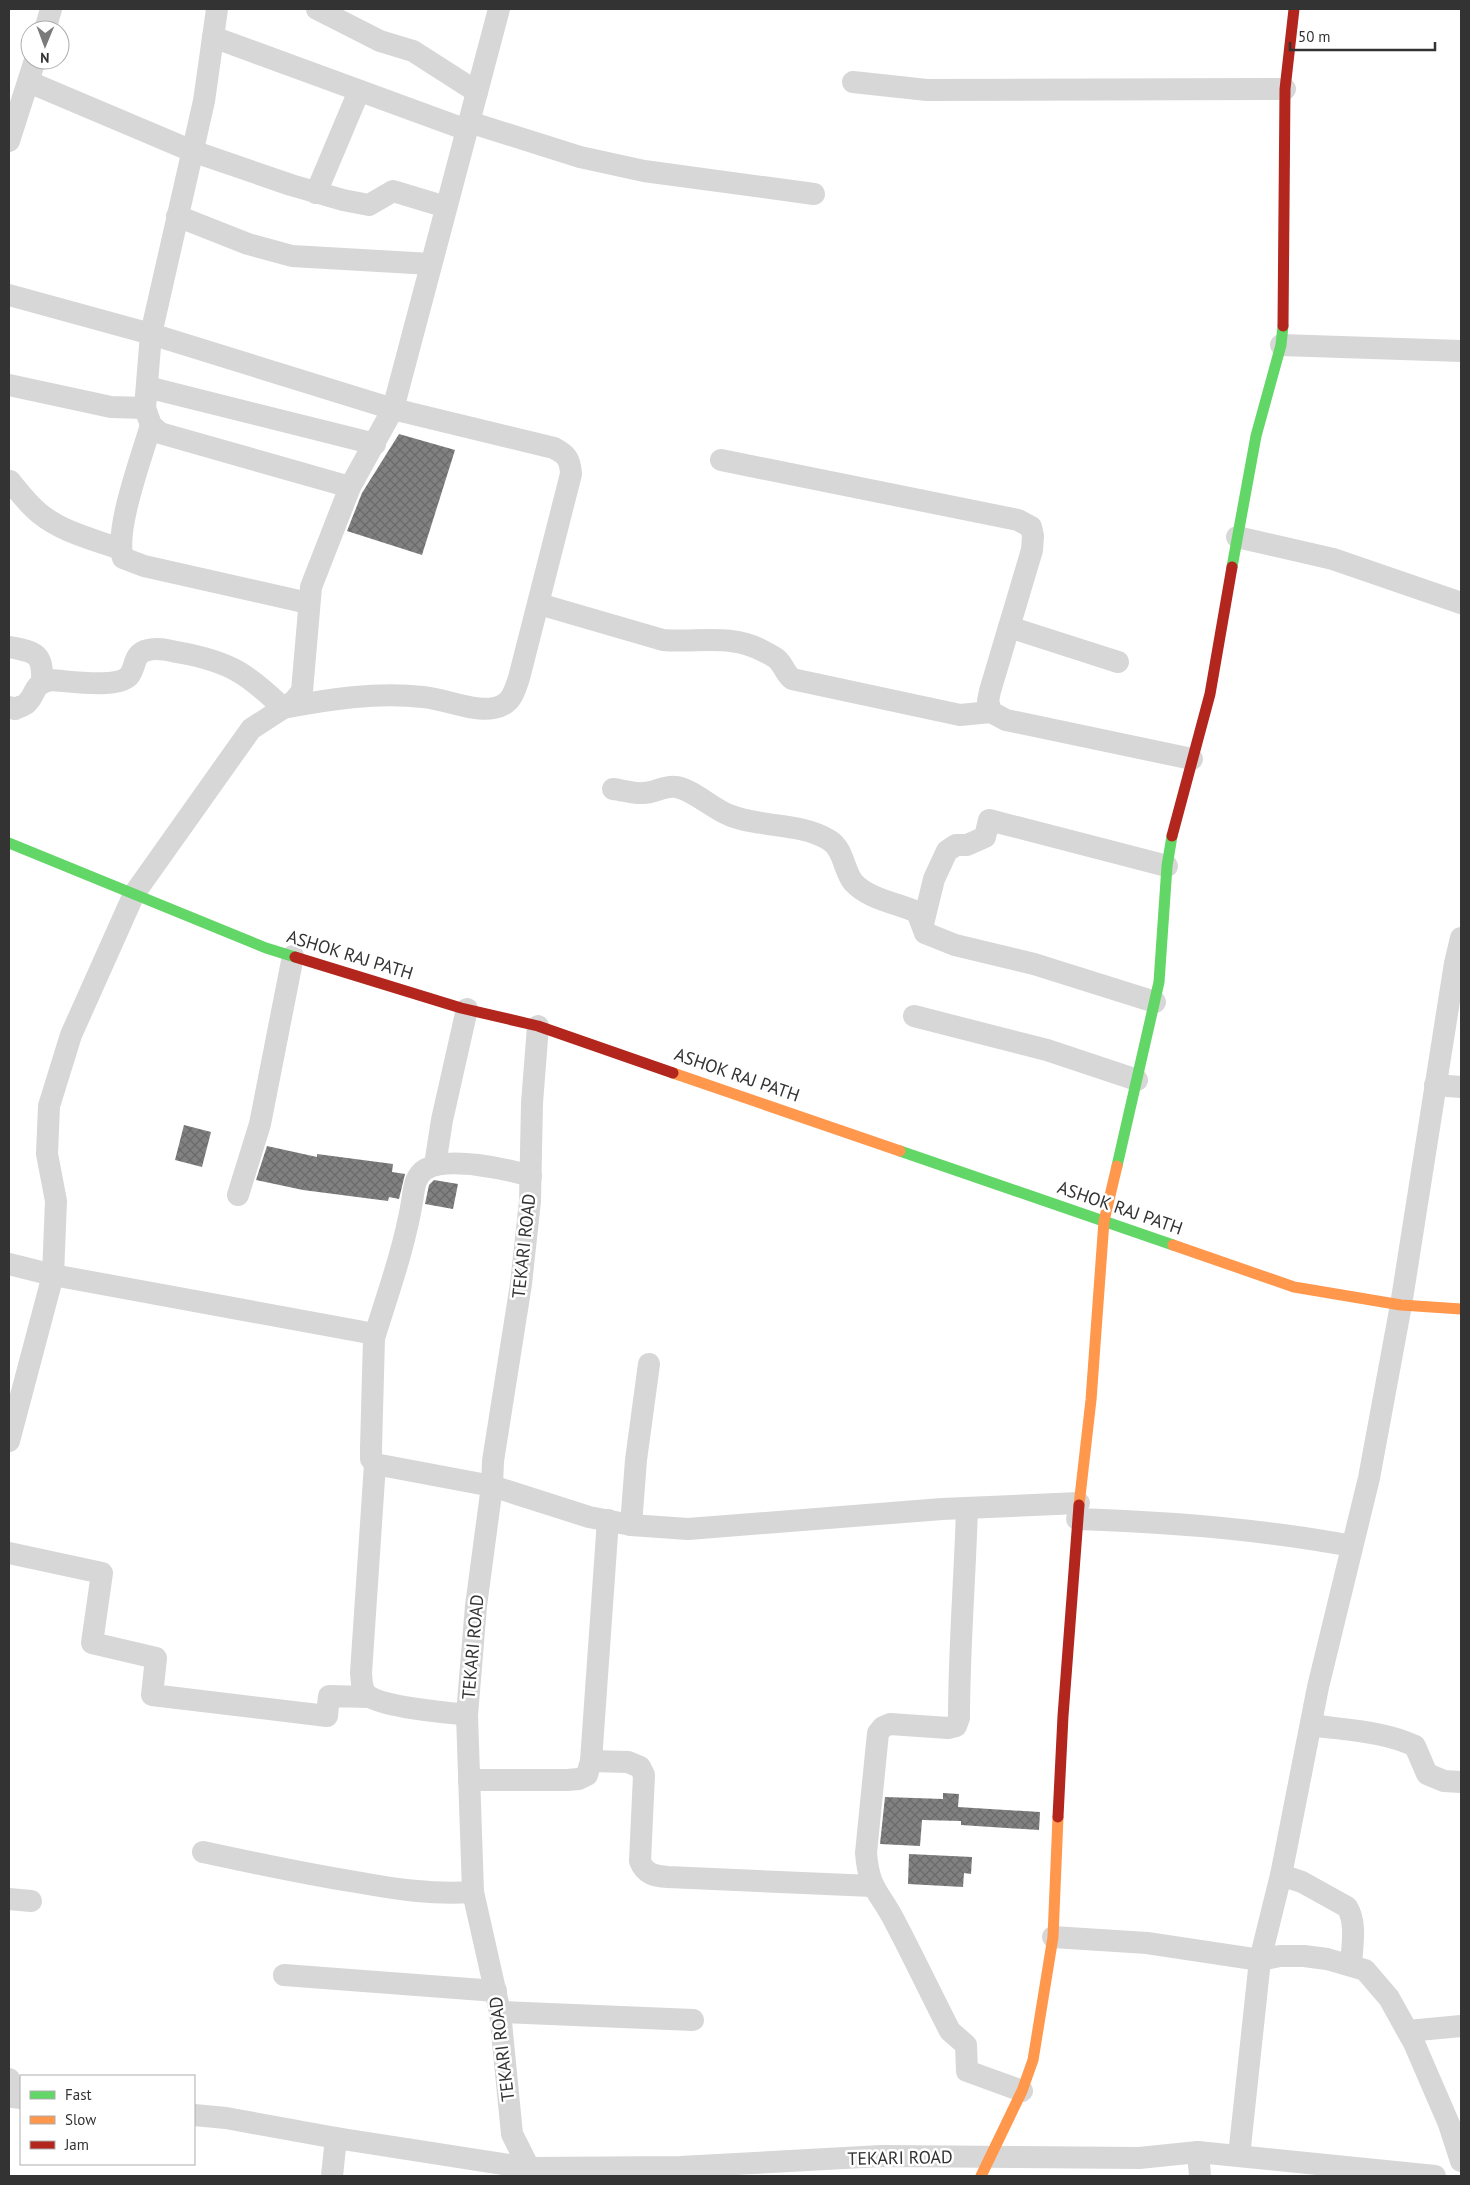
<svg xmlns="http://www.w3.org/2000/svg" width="1470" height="2185" viewBox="0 0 1470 2185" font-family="'PT Sans',sans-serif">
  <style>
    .building { fill: url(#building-cross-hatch) }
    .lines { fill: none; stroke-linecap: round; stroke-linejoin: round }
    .street { stroke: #d7d7d7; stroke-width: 22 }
    .fast { stroke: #63d668; stroke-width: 11 }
    .slow { stroke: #ff974d; stroke-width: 11 }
    .jam { stroke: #b3261e; stroke-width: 11 }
    .labels { text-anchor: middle; stroke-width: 5; stroke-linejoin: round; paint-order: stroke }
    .street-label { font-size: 18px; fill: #333; stroke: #fff }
  </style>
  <defs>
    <pattern id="building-cross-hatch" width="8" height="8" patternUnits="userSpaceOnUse" patternTransform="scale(1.25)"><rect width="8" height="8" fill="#818181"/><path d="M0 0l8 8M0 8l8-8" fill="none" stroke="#6a6a6a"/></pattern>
  </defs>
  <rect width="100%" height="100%" fill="#fff"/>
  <g class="building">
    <polygon points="399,434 455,450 422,555 347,531 362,493"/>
    <polygon points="184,1125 211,1132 202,1167 175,1160"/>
    <polygon points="267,1146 317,1157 317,1154 393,1164 392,1172 405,1174 399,1199 389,1197 388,1201 303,1190 256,1180"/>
    <polygon points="434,1180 458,1184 453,1209 425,1204 429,1185"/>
    <polygon points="943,1793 959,1794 958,1807 1040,1812 1039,1830 961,1825 961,1821 922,1820 920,1846 880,1844 885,1797 943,1799"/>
    <polygon points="909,1854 972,1857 971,1874 964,1873 963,1887 908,1884"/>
  </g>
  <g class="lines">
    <g class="street">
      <polyline points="317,9 380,41 413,51 477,92"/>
      <polyline points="45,30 51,9"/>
      <polyline points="213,37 467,130"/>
      <polyline points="29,82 192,151 291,185 343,200 369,205 393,191 446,207"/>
      <polyline points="853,82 927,90 1285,89"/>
      <polyline points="469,122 580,157 644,171 814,194"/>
      <polyline points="9,141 35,60"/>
      <polyline points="316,193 359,91"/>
      <polyline points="177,216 248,244 292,256 431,264"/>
      <polyline points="9,295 151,334 145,408 151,425 160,433 350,487"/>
      <polyline points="1281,345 1461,351"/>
      <polyline points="9,385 111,407 145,408"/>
      <polyline points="147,387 375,444"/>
      <path d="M 151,425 C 142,456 114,530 123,558 L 144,566 L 308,603"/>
      <polyline points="721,460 1018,520 1031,527 1033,536 1032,550 990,691 988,701 991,712 1006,720 1192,759"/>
      <path d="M 10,481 C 19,492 28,504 39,513 C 62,532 92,539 120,549"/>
      <polyline points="1237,537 1333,559 1461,603"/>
      <path d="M 539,604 L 663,640 C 699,643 732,633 765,652 C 769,654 775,657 778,660 C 784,666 785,673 792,679 L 960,715 L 991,712"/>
      <polyline points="1009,627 1118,662"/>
      <path d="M 9,647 C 36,652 43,653 42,682"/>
      <path d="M 9,707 L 15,709 C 18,707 24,706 27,703 C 38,692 31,685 51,680 C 69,681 116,689 129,676 C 137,666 132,654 148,650 C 158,647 171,651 182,653 C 230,662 248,674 283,708 C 329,699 376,692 423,697 C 446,699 471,712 494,708 C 511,705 514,693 519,678 L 571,474 C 570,459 567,455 554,448 L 393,409 L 151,334 L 204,101 L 217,9"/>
      <path d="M 613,789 C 623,790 634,794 643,793 C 656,793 664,785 676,787 C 692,789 713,809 729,815 C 760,828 800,822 829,840 C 844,849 843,869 853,882 C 868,899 897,903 917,912 L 925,933 L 955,945 L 1034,964 L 1155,1002"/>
      <polyline points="923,924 934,879 947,851 956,845 967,845 985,837 989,820 1167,866"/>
      <polyline points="914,1016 1047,1050 1137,1080"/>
      <polyline points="538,1026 532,1103 530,1201 521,1284 493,1461 492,1486 476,1606 467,1715 473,1892 500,2012 512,2134 529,2168 680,2167 881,2156 1139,2158 1198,2152 1435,2176"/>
      <polyline points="1435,1085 1461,1087"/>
      <polyline points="435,1165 442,1120 467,1009"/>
      <polyline points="238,1195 260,1124 293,956"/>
      <polyline points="9,1264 53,1275 369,1333 374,1338 371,1448 371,1459 375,1464 492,1486 589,1517 631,1525 688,1529 942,1509 1079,1503"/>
      <path d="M 374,1338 C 388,1293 404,1249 412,1202 C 414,1190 414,1176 426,1169 C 449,1156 506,1169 531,1176"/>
      <polyline points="9,1441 53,1275 56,1201 47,1154 49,1106 71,1035 134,894 251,729 294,701 302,691 311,587 350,487 393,409 499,9"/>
      <path d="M 375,1464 L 361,1673 C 362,1682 361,1692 370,1697 C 389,1708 444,1712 467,1715"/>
      <path d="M 967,1508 C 965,1578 959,1648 959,1718 L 956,1726 L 948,1728 L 890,1724 L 883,1727 L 878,1733 L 866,1853 C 869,1890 879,1891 894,1920 C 913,1956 931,1994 950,2031 L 966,2045 L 967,2071 L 1022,2091"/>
      <path d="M 1077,1519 C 1169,1522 1262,1529 1352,1546"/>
      <polyline points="631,1525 636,1460 649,1364"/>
      <polyline points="9,1553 102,1573 92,1643 156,1658 152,1695 327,1716 329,1696 369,1697"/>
      <path d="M 1311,1725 C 1345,1730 1384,1731 1415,1746 L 1427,1774 L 1444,1781 L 1461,1782"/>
      <path d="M 591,1761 L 628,1762 L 640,1767 L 644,1775 L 640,1861 C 645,1874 654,1876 668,1877 L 872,1886"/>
      <polyline points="469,1780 567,1780 579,1779 587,1775 591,1761 608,1520"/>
      <path d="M 203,1852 C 254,1863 305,1874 356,1882 C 395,1889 433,1895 473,1892"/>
      <path d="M 1281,1875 L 1302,1882 L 1347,1907 C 1357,1923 1352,1946 1351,1965"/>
      <polyline points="9,1899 31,1901"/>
      <polyline points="1053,1937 1147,1943 1260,1960 1280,1956 1304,1956 1327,1959 1365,1970 1389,1998 1414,2043 1449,2124 1461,2161"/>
      <polyline points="284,1975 496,1991"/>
      <polyline points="500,2012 693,2020"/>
      <polyline points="1408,2031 1461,2026"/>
      <polyline points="9,2079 12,2097 21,2098"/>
      <polyline points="194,2115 226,2118 336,2138 529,2168 532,2176"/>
      <polyline points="1198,2152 1200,2176"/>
      <polyline points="1239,2156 1260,1960 1281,1875 1318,1687 1369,1478 1401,1305 1455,963 1461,938"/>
      <polyline points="332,2176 336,2138"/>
    </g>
    <g class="fast">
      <polyline points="1232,567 1256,436 1281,345 1283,326"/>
      <polyline points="9,843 266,948 295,957"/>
      <polyline points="900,1151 1173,1245"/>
      <polyline points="1117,1166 1159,982 1167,866 1172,836"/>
    </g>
    <g class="slow">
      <polyline points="673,1073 900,1151"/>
      <polyline points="1173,1245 1294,1287 1401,1305 1461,1309"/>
      <polyline points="1079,1505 1091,1400 1104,1221 1117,1166"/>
      <polyline points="981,2176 1022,2091 1033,2060 1053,1937 1058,1817"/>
    </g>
    <g class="jam">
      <polyline points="1283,326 1285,89 1294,9"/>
      <polyline points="1172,836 1210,694 1232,567"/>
      <polyline points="295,957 461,1008 538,1026 673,1073"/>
      <polyline points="1058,1817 1063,1716 1079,1505"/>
    </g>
  </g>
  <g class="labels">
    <g class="street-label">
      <text transform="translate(350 955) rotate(17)" y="6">ASHOK RAJ PATH</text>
      <text transform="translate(737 1075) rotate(19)" y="6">ASHOK RAJ PATH</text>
      <text transform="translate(1120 1208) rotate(19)" y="6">ASHOK RAJ PATH</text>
      <text transform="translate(524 1246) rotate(-84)" y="6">TEKARI ROAD</text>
      <text transform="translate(473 1647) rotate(-85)" y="6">TEKARI ROAD</text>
      <text transform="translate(502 2049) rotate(-97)" y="6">TEKARI ROAD</text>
      <text transform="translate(900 2158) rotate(-1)" y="6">TEKARI ROAD</text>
    </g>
  </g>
  <rect width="1470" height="2185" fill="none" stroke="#333333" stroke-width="20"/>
  <rect x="20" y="2075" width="175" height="90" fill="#ffffff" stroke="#adadad"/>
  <rect x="30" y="2091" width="25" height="8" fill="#63d668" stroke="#adadad"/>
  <text x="65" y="2100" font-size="15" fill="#333333">Fast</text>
  <rect x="30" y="2116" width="25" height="8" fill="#ff974d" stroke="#adadad"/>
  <text x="65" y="2125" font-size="15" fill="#333333">Slow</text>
  <rect x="30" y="2141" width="25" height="8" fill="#b3261e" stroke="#adadad"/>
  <text x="65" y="2150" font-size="15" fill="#333333">Jam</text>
  <g transform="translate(45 45) rotate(181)"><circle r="24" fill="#ffffff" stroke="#adadad"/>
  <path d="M0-4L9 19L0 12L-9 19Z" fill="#7a7a7a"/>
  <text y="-8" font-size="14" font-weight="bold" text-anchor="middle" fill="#333333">N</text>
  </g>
  <path d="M1290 42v8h145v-8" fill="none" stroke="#333333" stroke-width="2.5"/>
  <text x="1298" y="42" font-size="15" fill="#333333" stroke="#ffffff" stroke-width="4" paint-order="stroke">50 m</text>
</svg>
